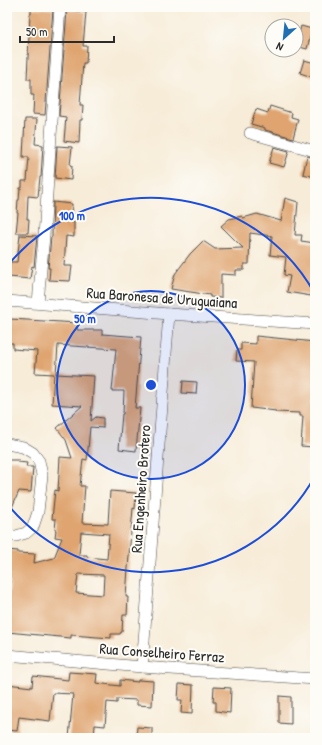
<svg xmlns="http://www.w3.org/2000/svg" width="322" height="745" viewBox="0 0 322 745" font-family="'Patrick Hand',sans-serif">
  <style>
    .building { fill: #dfa46f; fill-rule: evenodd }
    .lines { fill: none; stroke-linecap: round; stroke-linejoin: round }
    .street-casing { stroke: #4a4845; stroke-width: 12 }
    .street { stroke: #fff; stroke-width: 11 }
    .ring { fill: none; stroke: #1d4ed8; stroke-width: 2 }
    .labels { text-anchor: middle; stroke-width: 4; stroke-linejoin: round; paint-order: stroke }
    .street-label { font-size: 15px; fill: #2b2b2b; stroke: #fdfcf7 }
    .centre { fill: #1d4ed8; stroke: #fdfcf7; stroke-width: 2 }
    .ring-label { font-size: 12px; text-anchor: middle; font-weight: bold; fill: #1d4ed8; stroke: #fdfcf7; stroke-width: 4; stroke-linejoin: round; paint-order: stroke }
  </style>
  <rect width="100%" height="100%" fill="#fdfcf7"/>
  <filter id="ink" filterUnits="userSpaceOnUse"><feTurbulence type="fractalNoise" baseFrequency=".025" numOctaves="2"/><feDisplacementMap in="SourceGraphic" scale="8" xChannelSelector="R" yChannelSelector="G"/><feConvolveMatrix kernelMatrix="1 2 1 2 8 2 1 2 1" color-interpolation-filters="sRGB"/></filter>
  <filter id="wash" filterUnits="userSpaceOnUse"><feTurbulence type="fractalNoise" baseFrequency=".012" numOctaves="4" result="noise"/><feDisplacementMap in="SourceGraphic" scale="16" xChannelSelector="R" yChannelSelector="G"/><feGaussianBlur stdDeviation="0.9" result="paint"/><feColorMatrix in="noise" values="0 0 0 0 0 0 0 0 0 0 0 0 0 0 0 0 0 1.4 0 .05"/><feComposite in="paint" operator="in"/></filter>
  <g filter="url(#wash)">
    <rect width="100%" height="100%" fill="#f7ecd8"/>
    <g id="blocks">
      <g class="building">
        <polygon points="31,8 53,9 45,115 33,114 34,95 31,95 31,79 27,79 30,14 31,14"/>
        <polygon points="67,10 86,12 83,46 87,46 86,63 83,63 80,105 83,105 82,120 80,120 79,143 64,141 66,117 59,116"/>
        <polygon points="301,26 312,29 307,49 296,46"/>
        <polygon points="304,60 315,63 315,78 300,73"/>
        <polygon points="270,106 292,113 291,117 298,119 293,138 265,130 265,128 251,124 256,109 268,113"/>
        <polygon points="25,119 37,119 35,144 43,145 41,177 40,177 38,197 28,196 27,219 29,219 28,233 16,233 18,213 17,213 18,200 19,200 20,188 22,188 22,181 27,181 29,157 23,157"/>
        <polygon points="57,146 72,147 70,165 72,166 71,180 55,178"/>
        <polygon points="274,147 289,151 284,167 269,163"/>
        <polygon points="307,156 315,158 315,177 303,174"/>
        <polygon points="285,198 298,202 295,235 302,235 301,241 315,243 315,287 312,286 311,296 287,292 290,276 284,275 286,257 270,255 272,236 250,233 249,264 244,264 244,270 236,270 236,275 221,274 221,298 210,297 210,295 171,289 175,274 190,254 203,241 215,249 243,248 221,226 229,219 242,216 243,218 257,214 281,221"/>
        <polygon points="53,202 72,204 71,222 74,222 74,237 66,236 64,266 72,266 70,281 49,280 50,268 48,268 51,237 52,237"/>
        <polygon points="20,235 37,236 34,267 32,266 30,279 9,277 10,262 17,262"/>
        <path d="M 10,319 L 78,323 L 77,330 L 102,330 L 102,334 L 141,337 L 135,408 L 140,408 L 136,451 L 119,449 L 122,414 L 123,414 L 124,391 L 112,391 L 116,349 L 58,345 L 56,374 L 94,376 L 91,421 L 96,417 L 103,418 L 103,428 L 90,427 L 87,460 L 83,459 L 80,486 L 85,486 L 82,523 L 108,524 L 110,491 L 136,493 L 135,509 L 133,508 L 128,568 L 126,597 L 128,597 L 127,615 L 123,615 L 122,632 L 121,632 L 120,634 L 111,634 L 111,638 L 71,635 L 71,638 L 7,632 L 7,600 L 8,600 L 10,581 L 7,581 L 7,550 L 18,551 L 18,553 L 35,554 L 34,563 L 54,558 L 62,538 L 55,537 L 56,530 L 55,530 L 56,519 L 52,519 L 55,490 L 58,491 L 60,457 L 72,458 L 66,440 L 57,428 L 82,406 L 52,404 L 54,374 L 35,373 L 37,351 L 13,349 L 13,343 L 7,343 L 8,331 L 7,331 L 7,320 L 10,320 ZM 81,532 L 109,534 L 107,559 L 87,557 L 87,555 L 79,555 ZM 78,574 L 104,575 L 103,595 L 76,593 Z"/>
        <polygon points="256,336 315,342 315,422 313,447 301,446 303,416 300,416 300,413 276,412 276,411 251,408 254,362 236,361 237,350 241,350 241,343 256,344"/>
        <polygon points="183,381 197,382 196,394 182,393"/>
        <polygon points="7,460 19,460 18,462 27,463 26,467 33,467 31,492 19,491 7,519"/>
        <polygon points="69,672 97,674 96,683 120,686 120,680 138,682 138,680 153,681 152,706 137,705 137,700 117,699 117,703 107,702 105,726 95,725 94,738 69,738 73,694 53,693 50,721 19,717 17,731 7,730 7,684 32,687 33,676 68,680"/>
        <polygon points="179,684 193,685 192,714 181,713 182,700 178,700"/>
        <polygon points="214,687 231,688 230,713 216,711 216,702 213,702"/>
        <polygon points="279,696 291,697 291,724 279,723"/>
        <polygon points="137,727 152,728 152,738 136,738"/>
      </g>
    </g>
  </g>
  <g filter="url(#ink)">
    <use href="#blocks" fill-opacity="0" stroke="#4a4845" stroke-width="1"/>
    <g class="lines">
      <defs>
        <g id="street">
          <polyline points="250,133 315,151"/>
          <polyline points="7,301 169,314 315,324"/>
          <polyline points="38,303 44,236 60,7"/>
          <polyline points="7,444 23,447 33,453 39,461 42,475 38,512 33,527 26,533 16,536 7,536"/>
          <polyline points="7,655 142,667 315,679"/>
          <polyline points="142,667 169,314"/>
        </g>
      </defs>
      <use href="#street" class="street-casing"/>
      <use href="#street" class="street"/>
    </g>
  </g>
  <circle cx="151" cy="385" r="94" fill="#1d4ed8" fill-opacity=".12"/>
  <g class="ring">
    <circle cx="151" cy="385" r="94"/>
    <path d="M315 476A187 187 0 0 1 8 505M8 265A187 187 0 0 1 315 294"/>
  </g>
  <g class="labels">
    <g class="street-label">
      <text transform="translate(162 298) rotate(4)" y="5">Rua Baronesa de Uruguaiana</text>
      <text transform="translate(141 489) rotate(-86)" y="5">Rua Engenheiro Brotero</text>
      <text transform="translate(162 653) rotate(4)" y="5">Rua Conselheiro Ferraz</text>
    </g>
  </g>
  <circle cx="151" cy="385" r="6" class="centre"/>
  <g class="ring-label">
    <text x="72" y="220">100 m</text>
    <text x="85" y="323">50 m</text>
  </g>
  <rect width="322" height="745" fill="none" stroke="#fdfcf7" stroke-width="24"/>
  <g transform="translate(284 38) rotate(207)"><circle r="19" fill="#fdfcf7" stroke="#a9a8a5"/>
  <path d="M0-3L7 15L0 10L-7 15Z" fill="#1f6fb2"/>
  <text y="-6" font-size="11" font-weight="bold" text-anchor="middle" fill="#2b2b2b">N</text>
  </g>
  <path d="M20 36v6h94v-6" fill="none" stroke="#2b2b2b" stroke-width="2"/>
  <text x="26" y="36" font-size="12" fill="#2b2b2b" stroke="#fdfcf7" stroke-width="3" paint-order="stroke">50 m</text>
</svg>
